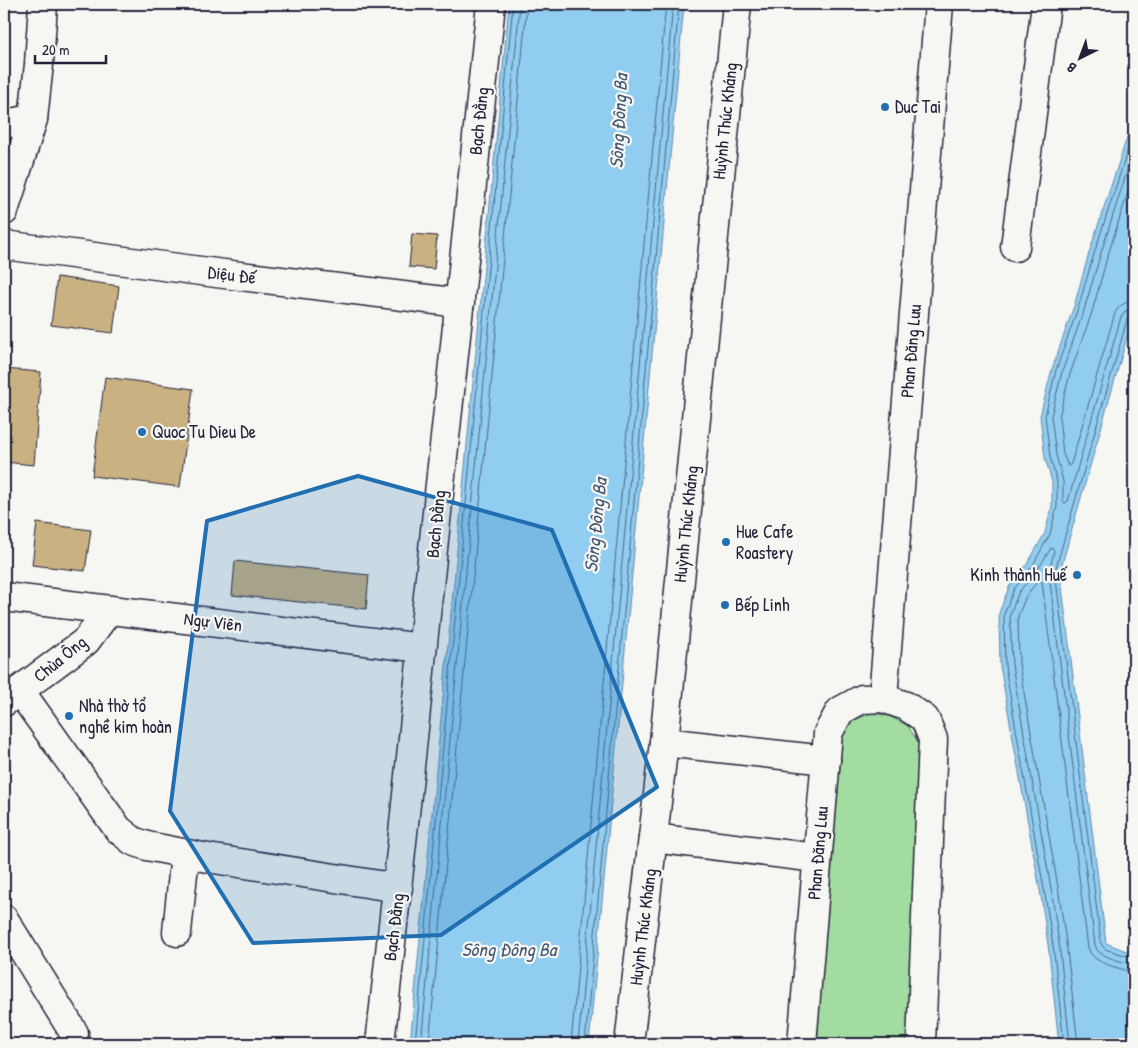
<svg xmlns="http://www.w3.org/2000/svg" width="1138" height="1048" viewBox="0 0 1138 1048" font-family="'Patrick Hand',sans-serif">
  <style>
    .green { fill: #a2dca1; stroke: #627f6e }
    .water { fill: #90cdf0; stroke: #6489a8 }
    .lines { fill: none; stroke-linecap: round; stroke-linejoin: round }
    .shore { stroke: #4e6683; stroke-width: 1 }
    .building { fill: #cab181; stroke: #22223b }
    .minor-casing { stroke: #22223b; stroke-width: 31 }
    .major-casing { stroke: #22223b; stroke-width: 31 }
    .minor { stroke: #f6f6f2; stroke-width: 28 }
    .major { stroke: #f6f6f2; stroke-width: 28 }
    .marked { fill: #1f6fb2; fill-opacity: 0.2; stroke: #1f6fb2; stroke-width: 4; stroke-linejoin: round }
    .poi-dot { fill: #1f6fb2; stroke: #f6f6f2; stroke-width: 2 }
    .labels { text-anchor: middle; stroke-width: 4.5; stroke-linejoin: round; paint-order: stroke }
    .poi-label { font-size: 18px; fill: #22223b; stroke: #f6f6f2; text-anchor: start }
    .street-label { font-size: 18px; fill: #22223b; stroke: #f6f6f2 }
    .water-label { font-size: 19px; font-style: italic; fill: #435571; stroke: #f6f6f2 }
  </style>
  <rect width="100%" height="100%" fill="#f6f6f2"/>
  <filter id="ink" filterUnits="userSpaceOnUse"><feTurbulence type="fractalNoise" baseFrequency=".02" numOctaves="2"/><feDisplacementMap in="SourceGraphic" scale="10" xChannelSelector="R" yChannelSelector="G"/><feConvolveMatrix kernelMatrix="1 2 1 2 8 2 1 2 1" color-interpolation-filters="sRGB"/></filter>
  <g filter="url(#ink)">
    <polygon class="green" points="871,713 889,716 908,726 920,746 908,1044 817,1044 839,736 855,720"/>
    <g class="water">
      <polygon points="509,4 684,4 589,1044 410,1044"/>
      <polygon points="1134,116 1134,313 1060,571 1106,943 1134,954 1134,1044 1059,1044 1049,952 1041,896 1000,666 999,613 1009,587 1028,563 1045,533 1052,506 1052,482 1045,458 1040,416 1052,369 1074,306 1089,253"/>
    </g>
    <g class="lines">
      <g class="shore">
        <polyline points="1134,149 1100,256 1084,310 1062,372 1051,416 1056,455 1063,481 1063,501 1065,503 1068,501 1121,317 1126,311 1134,309"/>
        <path d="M 1134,173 L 1107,258 L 1092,312 L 1070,374 L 1059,417 L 1063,454 L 1068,466 L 1071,464 L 1115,313 C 1119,305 1125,302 1134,301"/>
        <polyline points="1134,315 1130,316 1127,320 1055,571 1101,944 1105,949 1134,958"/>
        <polyline points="415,1044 513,4"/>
        <polyline points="421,1044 520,4"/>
        <polyline points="429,1044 527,4"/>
        <polyline points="571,1044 666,4"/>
        <polyline points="578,1044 673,4"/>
        <polyline points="585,1044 679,4"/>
        <polyline points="1064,1044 1054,952 1045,895 1005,666 1004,614 1014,589 1033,565 1050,534 1057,506 1057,482 1050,457 1045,416 1056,370 1078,308 1094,254 1134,131"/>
        <path d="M 1070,1044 L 1060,951 L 1052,894 L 1012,665 L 1010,614 L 1019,592 L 1038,569 L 1051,548 L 1053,549 L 1054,551 L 1049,573 L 1095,945 C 1097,948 1096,950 1099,952 C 1105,957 1127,964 1134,964"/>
        <path d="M 1078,1044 L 1067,950 L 1059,893 L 1019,664 L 1018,616 L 1026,596 L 1039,580 L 1042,582 L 1088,948 C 1090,952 1092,956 1095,958 C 1102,964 1126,971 1134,972"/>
      </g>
    </g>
    <g class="building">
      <polygon points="412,234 437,236 434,269 409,267"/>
      <polygon points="57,277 119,286 113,333 51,325"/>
      <polygon points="4,369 41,372 34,465 4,462"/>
      <polygon points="105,377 193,389 180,487 92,476"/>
      <polygon points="37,523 91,530 85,571 32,565"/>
      <polygon points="235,561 369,575 366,609 232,595"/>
    </g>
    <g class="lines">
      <defs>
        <g id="minor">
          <polyline points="4,124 33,119"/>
          <polyline points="4,211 33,119 39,64 43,4"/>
          <polyline points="4,245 216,273 460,303"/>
          <polyline points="1015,247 1046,4"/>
          <polyline points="4,597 422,648"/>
          <polyline points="20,691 118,829 133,841 147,846 208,858 398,888"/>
          <polyline points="4,702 86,641 109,610"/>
          <polyline points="664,742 826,760"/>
          <polyline points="653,838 817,858"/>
          <polyline points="4,919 74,1033"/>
          <polyline points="177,932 185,854"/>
          <path d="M 380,1044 C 397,898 411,751 427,605 C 448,405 471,204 491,4"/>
          <polyline points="802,1044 828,733 840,711 862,699 883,698"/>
          <polyline points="921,1044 933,739 925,719 906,706 883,698 939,4"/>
        </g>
        <polyline id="major" points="629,1044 664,742 737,4"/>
      </defs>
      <use href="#minor" class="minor-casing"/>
      <use href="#major" class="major-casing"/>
      <use href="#minor" class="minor"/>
      <use href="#major" class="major"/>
    </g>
  </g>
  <path class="marked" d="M 358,476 L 552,530 L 657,787 L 441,935 L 253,943 L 170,811 L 207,521 Z"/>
  <g class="poi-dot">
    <circle cx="885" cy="107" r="5"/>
    <circle cx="142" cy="432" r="5"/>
    <circle cx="726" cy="542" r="5"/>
    <circle cx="1077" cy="575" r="5"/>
    <circle cx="725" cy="605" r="5"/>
    <circle cx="69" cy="716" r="5"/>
  </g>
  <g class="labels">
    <g class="poi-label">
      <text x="895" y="113">Duc Tai</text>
      <text x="152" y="438">Quoc Tu Dieu De</text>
      <text x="736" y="538">Hue Cafe<tspan x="736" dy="21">Roastery</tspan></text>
      <text x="1067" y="581" text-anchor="end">Kinh thành Huế</text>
      <text x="735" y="611">Bếp Linh</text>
      <text x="79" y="712">Nhà thờ tổ<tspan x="79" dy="21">nghề kim hoàn</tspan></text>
    </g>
    <g class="street-label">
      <text transform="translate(479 121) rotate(-84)" y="6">Bạch Đằng</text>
      <text transform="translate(725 121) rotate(-84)" y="6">Huỳnh Thúc Kháng</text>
      <text transform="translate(232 275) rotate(7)" y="6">Diệu Đế</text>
      <text transform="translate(911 351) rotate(-85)" y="6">Phan Đăng Lưu</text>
      <text transform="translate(436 524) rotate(-84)" y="6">Bạch Đằng</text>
      <text transform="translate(686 524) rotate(-84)" y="6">Huỳnh Thúc Kháng</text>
      <text transform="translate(213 622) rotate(7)" y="6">Ngự Viên</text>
      <text transform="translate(60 659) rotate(-39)" y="6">Chùa Ông</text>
      <text transform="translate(818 853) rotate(-85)" y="6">Phan Đăng Lưu</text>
      <text transform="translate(394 927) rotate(-83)" y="6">Bạch Đằng</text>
      <text transform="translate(643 927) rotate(-83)" y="6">Huỳnh Thúc Kháng</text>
    </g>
    <g class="water-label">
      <text transform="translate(618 121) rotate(-87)" y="7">Sông Đông Ba</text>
      <text transform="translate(595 525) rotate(-84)" y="7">Sông Đông Ba</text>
      <text x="509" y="956">Sông Đông Ba</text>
    </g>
  </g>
  <rect width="1138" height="1048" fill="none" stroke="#f6f6f2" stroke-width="20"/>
  <rect x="10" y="10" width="1118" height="1028" fill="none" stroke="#22223b" stroke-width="2" filter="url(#ink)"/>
  <g transform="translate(1080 58) rotate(222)" stroke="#f6f6f2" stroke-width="4" paint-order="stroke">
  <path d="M0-4L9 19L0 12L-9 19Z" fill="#22223b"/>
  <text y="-8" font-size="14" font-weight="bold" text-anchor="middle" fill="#22223b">B</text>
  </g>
  <path d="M35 55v8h71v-8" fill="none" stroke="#22223b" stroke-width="2.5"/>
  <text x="42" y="55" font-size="15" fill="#22223b" stroke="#f6f6f2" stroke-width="4" paint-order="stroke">20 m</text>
</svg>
